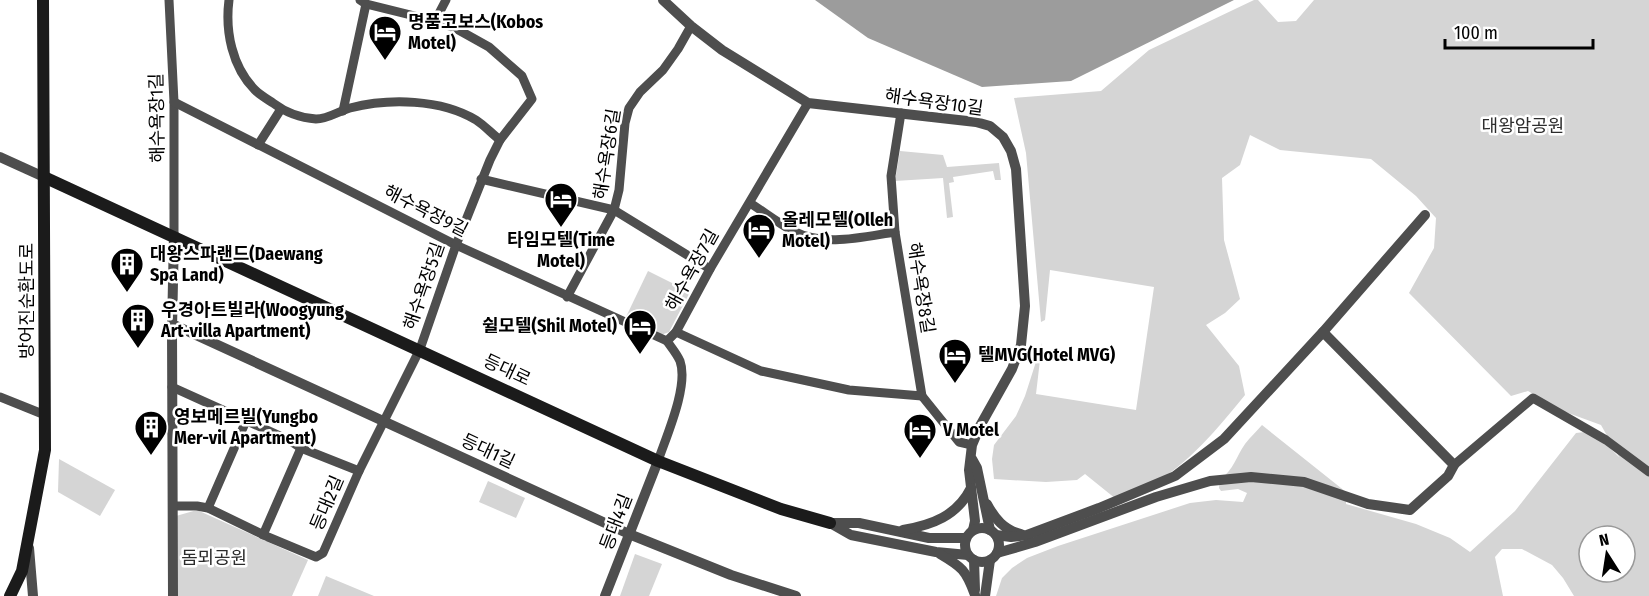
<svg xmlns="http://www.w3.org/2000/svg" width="1649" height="596" viewBox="0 0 1649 596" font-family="'Fira Sans Condensed','Noto Sans KR',sans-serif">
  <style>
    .green { fill: #d5d5d5; fill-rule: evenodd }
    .water { fill: #9c9c9c }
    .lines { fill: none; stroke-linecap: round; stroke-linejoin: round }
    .minor { stroke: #4e4e4e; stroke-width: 9 }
    .tertiary { stroke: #4e4e4e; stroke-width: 10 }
    .secondary { stroke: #1b1b1b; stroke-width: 12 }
    .labels { text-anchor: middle; stroke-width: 5; stroke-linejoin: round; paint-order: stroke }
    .poi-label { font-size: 18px; font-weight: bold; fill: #000; stroke: #fff; text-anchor: start }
    .street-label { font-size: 18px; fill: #000; stroke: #fff }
    .park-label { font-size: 18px; fill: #2c2c2c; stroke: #fff }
  </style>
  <rect width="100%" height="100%" fill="#fff"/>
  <g class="green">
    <path d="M 1254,0 L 1258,0 L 1278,22 L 1296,21 L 1314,0 L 1649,0 L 1649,596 L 1574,596 L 1563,578 L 1552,565 L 1522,549 L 1502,549 L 1495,557 L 1503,596 L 996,596 L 1002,578 L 1012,568 L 1027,558 L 1058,546 L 1190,503 L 1216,500 L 1243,502 L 1247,493 L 1238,489 L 1221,491 L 1219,488 L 1220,480 C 1234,469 1236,457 1245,444 C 1250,437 1257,431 1262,425 L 1346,492 L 1346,504 L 1416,524 L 1450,538 L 1470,552 L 1515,511 L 1576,433 L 1593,431 L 1619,457 L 1601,425 L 1560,410 L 1528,391 L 1511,396 L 1409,293 L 1434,248 L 1436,218 L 1416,196 L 1371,159 L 1280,150 L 1250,135 L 1240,165 L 1222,178 L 1224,240 L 1240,299 L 1225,313 L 1206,325 L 1239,366 L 1245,395 C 1218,428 1189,464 1151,485 C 1140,491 1127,494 1116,499 L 1085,474 L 1077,480 L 1046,482 L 994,479 L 992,459 L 994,445 L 1016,416 L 1025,396 L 1042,343 L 1036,394 L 1136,410 L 1154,287 L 1050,270 L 1045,320 L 1041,322 L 1026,153 L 1014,98 L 1101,91 L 1149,50 ZM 1589,536 L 1625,536 L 1625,572 L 1589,572 Z"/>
    <polygon points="900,151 943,155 947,167 999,163 1001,180 995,180 993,171 953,177 954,182 949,183 953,217 947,218 943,178 895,181"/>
    <polygon points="648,271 690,292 669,332 661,335 625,319"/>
    <polygon points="59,459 115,490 100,516 58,492"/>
    <polygon points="488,481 525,498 516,518 479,502"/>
    <polygon points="197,510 308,560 292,596 178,596 176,516"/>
    <polygon points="635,554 662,564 649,596 620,596"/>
    <polygon points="326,576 374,596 318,596"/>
  </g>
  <polygon class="water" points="815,0 1234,0 1071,81 982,87 868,38"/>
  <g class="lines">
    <g class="minor">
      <polyline points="169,0 174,102 174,235"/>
      <path d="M 229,0 C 225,31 232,67 255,90 C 260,95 267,99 273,103 C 285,112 300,118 316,119 C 328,119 339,111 350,108 C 389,98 441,99 476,120 C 484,125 492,134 500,140"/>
      <polyline points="435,21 446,0"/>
      <polyline points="174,102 456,245 667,341"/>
      <polyline points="343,111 366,4"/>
      <polyline points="901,113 891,176 895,232 922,396 959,442 972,445"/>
      <polyline points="258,145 281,109"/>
      <polyline points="481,179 614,210 710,269"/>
      <path d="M 750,203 C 764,212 778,223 793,231 C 824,247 862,237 895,232"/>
      <polyline points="567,297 614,210 619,190 625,123 629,108 640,92 663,70 678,49 691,26"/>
      <polyline points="676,332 761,371 849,390 922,396"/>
      <polyline points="172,387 289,440 301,448 359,471"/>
      <polyline points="0,397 45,415"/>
      <path d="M 658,461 C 666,437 689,386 680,361 C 677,354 671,347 667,341 L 676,332 L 710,269 L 808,103"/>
      <polyline points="1454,465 1533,398 1606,440 1649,472"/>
      <polyline points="173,506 197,506 208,508 268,537 316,557 323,553 359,471 420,349 456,245 490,160 500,140 532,99 522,76 489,47 455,28 435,21 366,4 360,0"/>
      <polyline points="208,508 246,421"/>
      <polyline points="263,535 301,448"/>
    </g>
    <g class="tertiary">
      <polyline points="663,0 691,26 722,50 808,103 976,122 990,126 1003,137 1011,151 1016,169 1025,306 1021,345 1012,369 980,426 972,445 969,470 975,521 973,530"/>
      <polyline points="0,157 44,177"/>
      <polyline points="172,324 629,534 731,575 796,596"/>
      <polyline points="972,459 977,468 990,530"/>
      <path d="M 987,504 C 995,519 1004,530 1021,534"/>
      <polyline points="830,523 851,535 936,552 968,555"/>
      <polyline points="833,523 859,523 929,538 966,538"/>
      <circle cx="982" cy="545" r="17"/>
      <path d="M 903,530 C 932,525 957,516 971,488"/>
      <polyline points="996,535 1011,537 1027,535 1099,508 1175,476 1224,439 1323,332 1425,215"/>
      <polyline points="29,548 33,596"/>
      <polyline points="997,553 1035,542 1156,497 1210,481 1251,477 1304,482 1368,504 1410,510 1448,476 1454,465 1323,332"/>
      <path d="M 940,554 C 962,567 966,570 975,595"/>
      <polyline points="974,560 975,590"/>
      <polyline points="173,596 172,329 174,235"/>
      <polyline points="605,596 658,461"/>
      <polyline points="985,596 990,560"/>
    </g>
    <g class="secondary">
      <polyline points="44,177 658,461 781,509 830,523"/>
      <polyline points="10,596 22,571 45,450 43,0"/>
    </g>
  </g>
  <defs>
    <symbol id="hotel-pin" viewBox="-11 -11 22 30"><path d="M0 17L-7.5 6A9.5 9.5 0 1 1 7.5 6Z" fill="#000" stroke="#fff"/><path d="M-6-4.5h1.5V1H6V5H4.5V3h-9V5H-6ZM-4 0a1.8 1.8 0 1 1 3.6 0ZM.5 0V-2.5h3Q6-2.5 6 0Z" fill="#fff"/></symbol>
    <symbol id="building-pin" viewBox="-11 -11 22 30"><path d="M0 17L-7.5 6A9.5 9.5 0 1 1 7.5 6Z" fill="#000" stroke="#fff"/><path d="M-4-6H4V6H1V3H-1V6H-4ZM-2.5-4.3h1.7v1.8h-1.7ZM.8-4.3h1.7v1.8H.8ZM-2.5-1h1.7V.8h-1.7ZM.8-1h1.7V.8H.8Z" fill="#fff"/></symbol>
  </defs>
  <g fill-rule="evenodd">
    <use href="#hotel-pin" x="366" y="13" width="38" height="52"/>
    <use href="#hotel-pin" x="542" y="180" width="38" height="52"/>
    <use href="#hotel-pin" x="740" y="211" width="38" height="52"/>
    <use href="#building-pin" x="108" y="245" width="38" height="52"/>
    <use href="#building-pin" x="119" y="301" width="38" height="52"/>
    <use href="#hotel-pin" x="621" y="307" width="38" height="52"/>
    <use href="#hotel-pin" x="936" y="336" width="38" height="52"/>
    <use href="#building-pin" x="132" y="408" width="38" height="52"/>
    <use href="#hotel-pin" x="901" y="411" width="38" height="52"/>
  </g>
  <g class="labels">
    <g class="poi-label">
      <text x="408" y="28">명품코보스(Kobos<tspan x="408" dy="21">Motel)</tspan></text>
      <text x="782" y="226">올레모텔(Olleh<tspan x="782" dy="21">Motel)</tspan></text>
      <text x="561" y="246" text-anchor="middle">타임모텔(Time<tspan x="561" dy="21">Motel)</tspan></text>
      <text x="150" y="260">대왕스파랜드(Daewang<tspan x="150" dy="21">Spa Land)</tspan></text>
      <text x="161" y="316">우경아트빌라(Woogyung<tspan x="161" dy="21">Art-villa Apartment)</tspan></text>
      <text x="617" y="332" text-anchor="end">쉴모텔(Shil Motel)</text>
      <text x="978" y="361">텔MVG(Hotel MVG)</text>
      <text x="174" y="423">영보메르빌(Yungbo<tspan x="174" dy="21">Mer-vil Apartment)</tspan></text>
      <text x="943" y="436">V Motel</text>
    </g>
    <g class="street-label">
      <text transform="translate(934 102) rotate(8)" y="6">해수욕장10길</text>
      <text transform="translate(157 118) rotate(-91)" y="6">해수욕장1길</text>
      <text transform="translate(607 154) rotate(-81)" y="6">해수욕장6길</text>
      <text transform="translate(426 211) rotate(27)" y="6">해수욕장9길</text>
      <text transform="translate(692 270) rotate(-61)" y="6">해수욕장7길</text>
      <text transform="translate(424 286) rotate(-71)" y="6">해수욕장5길</text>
      <text transform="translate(921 288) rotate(81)" y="6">해수욕장8길</text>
      <text transform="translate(27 301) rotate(-90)" y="6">방어진순환도로</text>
      <text transform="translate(507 370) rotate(25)" y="6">등대로</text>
      <text transform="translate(488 451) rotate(25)" y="6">등대1길</text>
      <text transform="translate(327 503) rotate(-67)" y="6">등대2길</text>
      <text transform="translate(616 522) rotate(-69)" y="6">등대4길</text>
    </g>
    <g class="park-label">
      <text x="1523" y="132">대왕암공원</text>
      <text x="214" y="564">돔뫼공원</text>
    </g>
  </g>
  <g transform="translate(1607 554) rotate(348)"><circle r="28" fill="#ffffff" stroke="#999999" stroke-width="1.5"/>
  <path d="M0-4.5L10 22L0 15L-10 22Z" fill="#000000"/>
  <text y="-9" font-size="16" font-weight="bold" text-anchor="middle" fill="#000000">N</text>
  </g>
  <path d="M1445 39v9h148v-9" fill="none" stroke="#000000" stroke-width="3"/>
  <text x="1454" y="39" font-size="18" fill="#000000" stroke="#ffffff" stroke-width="4.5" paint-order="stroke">100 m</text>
</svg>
